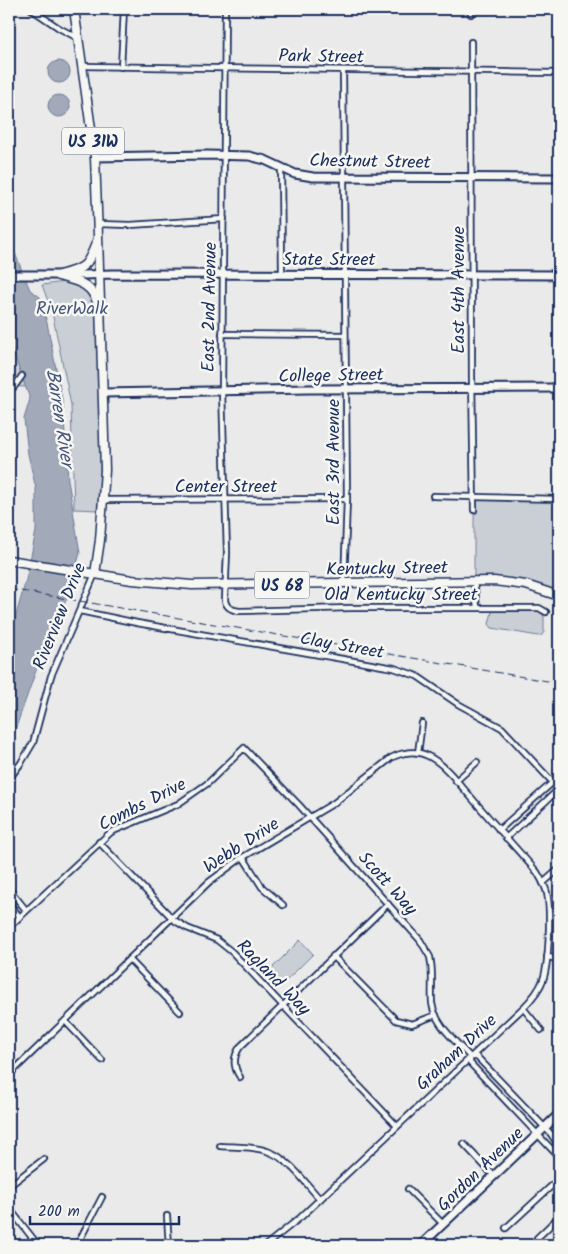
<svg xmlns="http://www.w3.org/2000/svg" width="568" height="1254" viewBox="0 0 568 1254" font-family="Kalam,sans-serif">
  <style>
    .green { fill: #caced5; stroke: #727e9a }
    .water { fill: #a2aaba; stroke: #6c7995 }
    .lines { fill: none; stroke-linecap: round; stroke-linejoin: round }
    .street-casing { stroke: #1b2f5e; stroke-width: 8 }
    .secondary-casing { stroke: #1b2f5e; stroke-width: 11 }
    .primary-casing { stroke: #1b2f5e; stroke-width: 11 }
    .street { stroke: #f6f6f2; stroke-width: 4.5 }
    .secondary { stroke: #f6f6f2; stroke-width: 7 }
    .primary { stroke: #f6f6f2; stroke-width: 8 }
    .rail { stroke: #1b2f5e; stroke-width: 1; stroke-dasharray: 8 4; stroke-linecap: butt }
    .labels { text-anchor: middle; stroke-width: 5; stroke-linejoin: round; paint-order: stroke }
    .shield { fill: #f6f6f2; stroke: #5d6b8a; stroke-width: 1 }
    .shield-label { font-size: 16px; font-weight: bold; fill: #1b2f5e }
    .street-label { font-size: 18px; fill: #1b2f5e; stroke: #f6f6f2 }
    .park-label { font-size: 18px; fill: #47577c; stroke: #f6f6f2 }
    .water-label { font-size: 19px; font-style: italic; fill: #44547a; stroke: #f6f6f2 }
  </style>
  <rect width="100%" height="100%" fill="#e9eae9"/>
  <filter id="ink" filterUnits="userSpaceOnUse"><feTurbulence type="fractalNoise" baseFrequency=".02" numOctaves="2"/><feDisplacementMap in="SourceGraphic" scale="10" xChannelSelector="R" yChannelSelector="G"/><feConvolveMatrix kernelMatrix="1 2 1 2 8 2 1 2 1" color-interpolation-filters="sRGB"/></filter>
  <g filter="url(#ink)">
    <g class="green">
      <polygon points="64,282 80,285 90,292 97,322 101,446 99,510 74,509 71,405 52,312 42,285"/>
      <polygon points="9,341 26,387 9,386"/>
      <polygon points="474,498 559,499 559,596 540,589 474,581"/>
      <polygon points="495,611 539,611 544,616 544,632 542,635 538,636 492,628 489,624 492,612"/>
      <polygon points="300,940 313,954 283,984 270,970"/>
    </g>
    <g class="water">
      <circle cx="59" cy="72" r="11"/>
      <circle cx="59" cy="106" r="11"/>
      <polygon points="9,235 12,246 30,290 40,297 47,323 63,404 68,480 80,553 68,596 45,645 9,747 9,640 26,580 36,531 36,489 28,454 24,419 30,399 9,341"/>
    </g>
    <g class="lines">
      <defs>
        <g id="street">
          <polyline points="31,9 59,28 78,38"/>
          <path d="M 225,9 L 222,391 L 227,552 L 225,600 C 226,608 232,610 239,611 L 351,608 L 539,608 L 546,612"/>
          <polyline points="470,9 471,14"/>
          <polyline points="471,42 472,377 474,510"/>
          <polyline points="82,66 559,73"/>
          <polyline points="121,67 124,9"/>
          <polyline points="343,70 347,499 344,584"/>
          <polyline points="281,167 282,274"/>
          <polyline points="98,224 130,225 224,219"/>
          <polyline points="222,334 345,335"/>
          <polyline points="9,390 14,387 22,376"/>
          <polyline points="433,496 559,499"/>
          <polyline points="104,500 347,499"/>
          <polyline points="474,581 477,607"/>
          <polyline points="80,611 137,623 394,668 417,676 458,704 502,728 559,789"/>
          <polyline points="418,753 422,723"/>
          <polyline points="9,779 21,763 33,743 51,676 95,574"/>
          <polyline points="456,781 477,762"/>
          <polyline points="499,830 553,782"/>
          <polyline points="506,838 559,789"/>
          <polyline points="99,842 174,920 187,928 217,940 232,952 397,1126"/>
          <polyline points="243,857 262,887 283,905"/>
          <polyline points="543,883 559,869"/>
          <polyline points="9,889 26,910"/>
          <polyline points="9,903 19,916"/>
          <path d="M 9,927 L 111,832 L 178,804 L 208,783 L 244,748 L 299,805 L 420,940 L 430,957 L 431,963 C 433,976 431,990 432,1003 C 435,1025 456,1041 470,1057 L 470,1063 L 559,1157"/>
          <polyline points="333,956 396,1020 412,1024 436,1015"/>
          <polyline points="547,957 559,959"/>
          <polyline points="129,959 180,1012"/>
          <polyline points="523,1008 541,1030"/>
          <polyline points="65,1021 102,1060"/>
          <polyline points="470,1057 477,1057 551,1134 559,1146"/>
          <path d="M 9,1075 L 209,882 L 240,859 L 334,803 L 391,758 C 402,752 416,750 428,756 C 445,764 458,783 470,796 C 492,822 515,847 537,872 C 541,879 545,885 547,893 C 551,911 549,963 543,980 C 539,991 531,1000 523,1008 L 301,1217 L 266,1245"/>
          <path d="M 240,1077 C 233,1067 233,1057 240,1047 L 388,904"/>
          <polyline points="464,1144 494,1176"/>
          <path d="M 220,1146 C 235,1147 253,1146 267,1151 C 289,1158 305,1183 320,1199"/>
          <polyline points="9,1186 44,1159"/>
          <polyline points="408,1189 443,1224"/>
          <polyline points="9,1208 38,1245"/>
          <polyline points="167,1216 169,1245"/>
          <polyline points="506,1228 559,1179"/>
          <polyline points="537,1238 559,1217"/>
          <polyline points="77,1245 102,1197"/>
        </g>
        <g id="secondary">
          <polyline points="95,157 207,155 249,156 265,160 295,174 313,177 559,178"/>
          <polyline points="9,275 84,275 112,274 559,275"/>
          <polyline points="104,393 308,389 559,388"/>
          <polyline points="421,1245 559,1114"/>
        </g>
        <g id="primary">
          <polyline points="74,9 95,157 98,236 105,470 100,540 95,574"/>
          <path d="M 59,275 C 86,268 87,267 97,241"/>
          <path d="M 58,276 C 77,281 92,283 98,305"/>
          <polyline points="9,560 132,580 192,585 494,581 526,585 559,596"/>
        </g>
      </defs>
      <use href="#street" class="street-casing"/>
      <use href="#secondary" class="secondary-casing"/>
      <use href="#primary" class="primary-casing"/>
      <use href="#street" class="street"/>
      <use href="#secondary" class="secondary"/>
      <use href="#primary" class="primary"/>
      <polyline class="rail" points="9,589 559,683"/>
    </g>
  </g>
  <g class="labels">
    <g class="shield">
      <rect x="62" y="127.5" width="62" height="27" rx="4"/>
      <rect x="254.5" y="571.5" width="55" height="27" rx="4"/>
    </g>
    <g class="shield-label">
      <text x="93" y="147">US 31W</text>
      <text x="282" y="591">US 68</text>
    </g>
    <g class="street-label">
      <text transform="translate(321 56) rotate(1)" y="6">Park Street</text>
      <text transform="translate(370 161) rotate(1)" y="6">Chestnut Street</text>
      <text x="329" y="265">State Street</text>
      <text transform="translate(458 290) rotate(-90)" y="6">East 4th Avenue</text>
      <text transform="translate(209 307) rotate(-89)" y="6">East 2nd Avenue</text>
      <text transform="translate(331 375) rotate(-1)" y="6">College Street</text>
      <text transform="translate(333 462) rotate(-90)" y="6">East 3rd Avenue</text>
      <text x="226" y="492">Center Street</text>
      <text transform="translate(387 568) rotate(-1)" y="6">Kentucky Street</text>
      <text x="401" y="600">Old Kentucky Street</text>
      <text transform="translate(59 616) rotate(-68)" y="6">Riverview Drive</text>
      <text transform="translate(342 645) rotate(10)" y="6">Clay Street</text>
      <text transform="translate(142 804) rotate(-27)" y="6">Combs Drive</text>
      <text transform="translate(241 845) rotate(-33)" y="6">Webb Drive</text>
      <text transform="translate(388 883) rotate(48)" y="6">Scott Way</text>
      <text transform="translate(274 977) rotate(46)" y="6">Ragland Way</text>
      <text transform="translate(456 1052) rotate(-43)" y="6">Graham Drive</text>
      <text transform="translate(480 1169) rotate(-44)" y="6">Gordon Avenue</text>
    </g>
    <g class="park-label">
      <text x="72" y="314">RiverWalk</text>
    </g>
    <g class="water-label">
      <text transform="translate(61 418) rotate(81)" y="7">Barren River</text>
    </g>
  </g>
  <rect width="568" height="1254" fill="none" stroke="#f6f6f2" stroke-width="30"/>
  <rect x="15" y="15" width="538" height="1224" fill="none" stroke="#1b2f5e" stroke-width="2" filter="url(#ink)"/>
  <path d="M30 1216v8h149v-8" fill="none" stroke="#1b2f5e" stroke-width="2.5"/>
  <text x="38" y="1216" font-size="15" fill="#1b2f5e" stroke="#f6f6f2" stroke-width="4" paint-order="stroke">200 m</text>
</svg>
